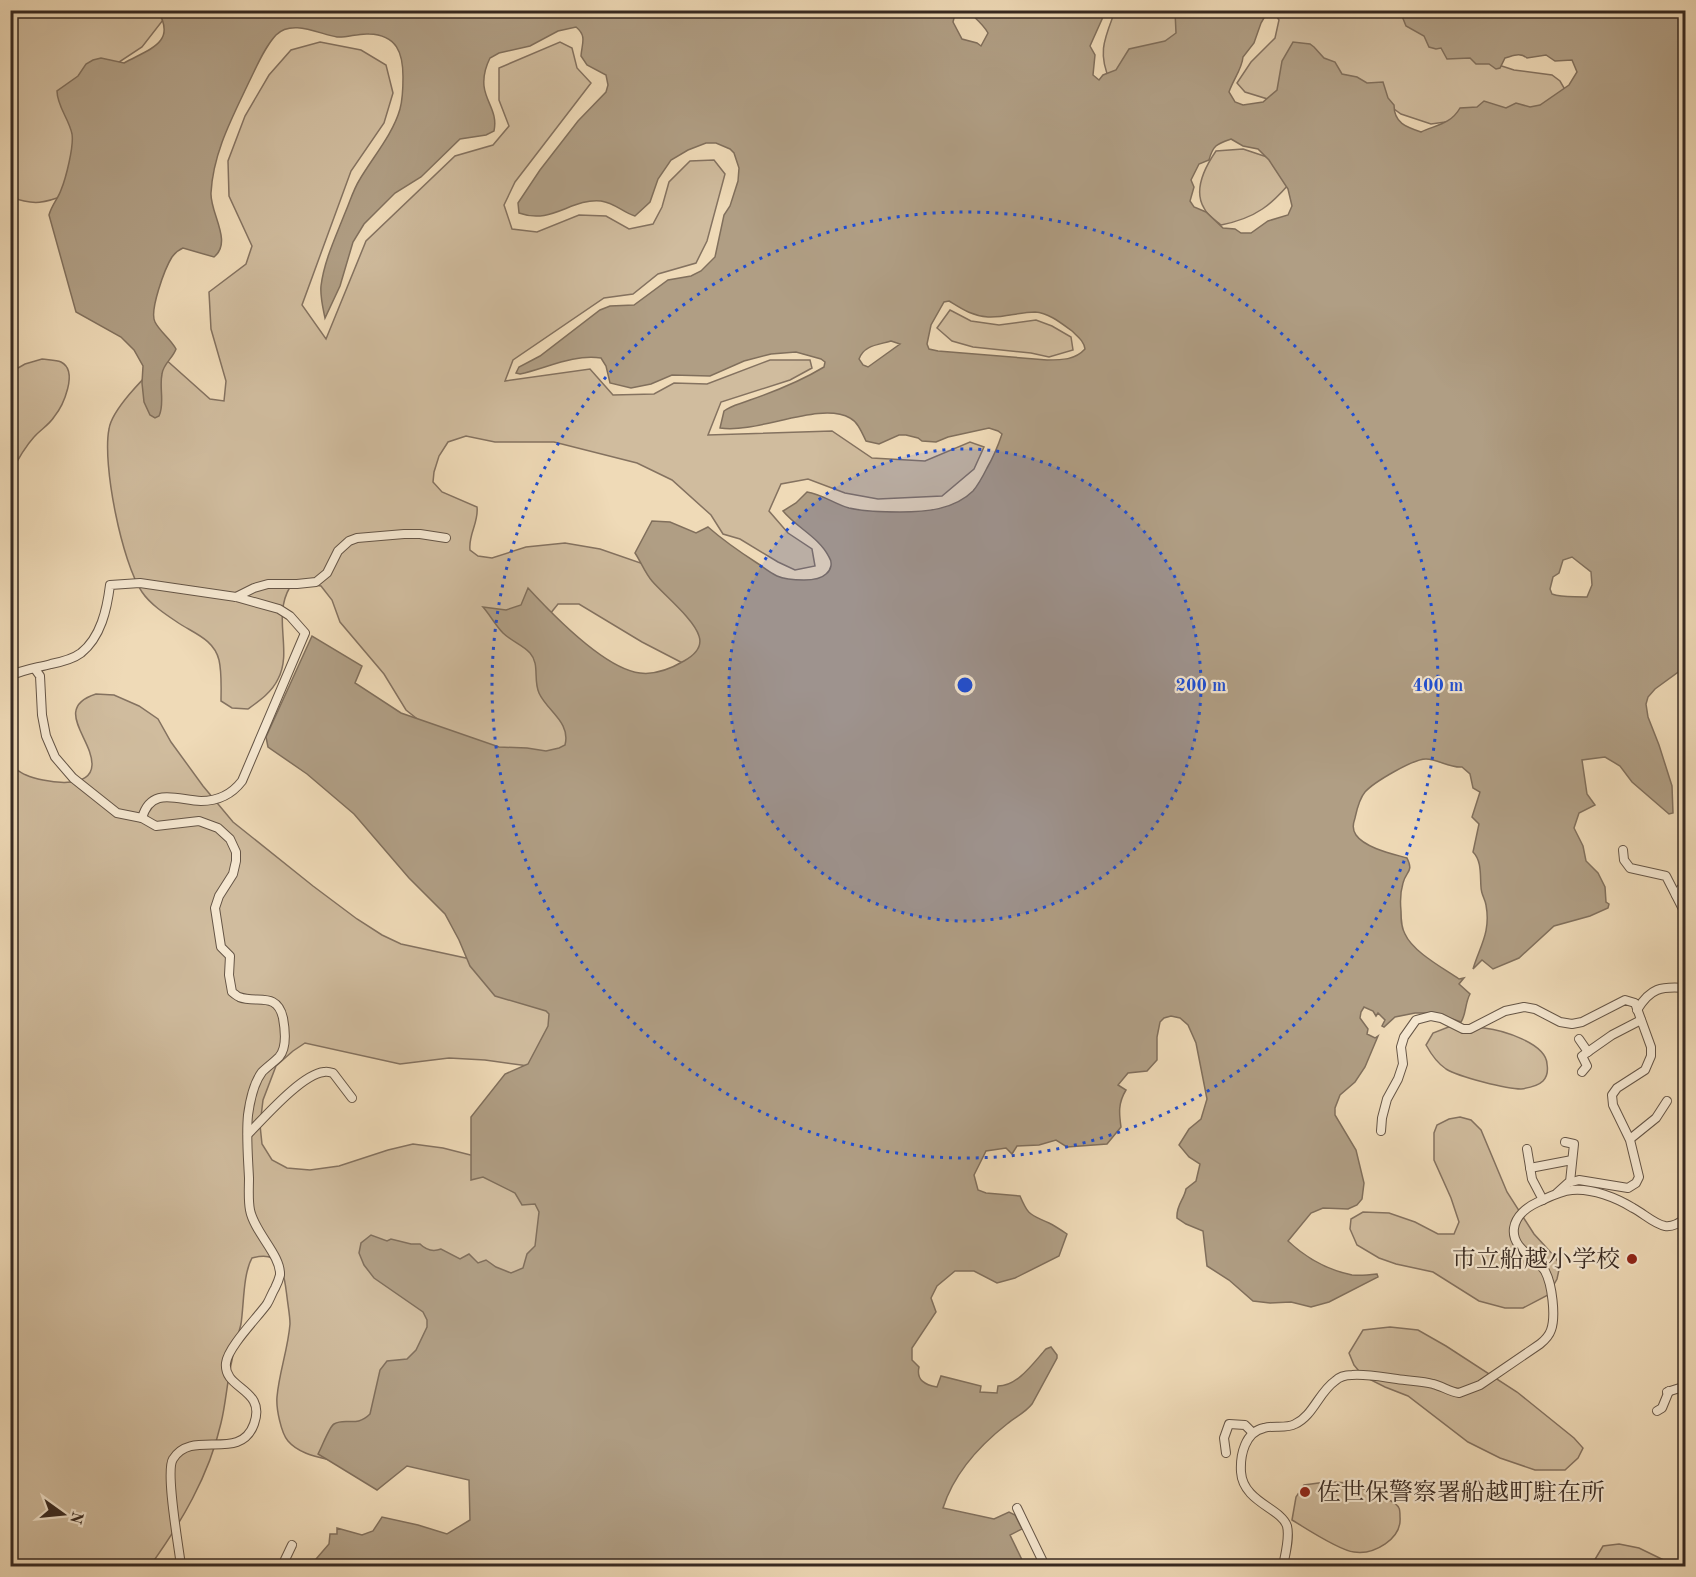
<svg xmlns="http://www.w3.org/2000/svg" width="1696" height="1577" viewBox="0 0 1696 1577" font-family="'Old Standard TT','Noto Serif JP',serif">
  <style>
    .green { fill: #d0bc9e; stroke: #847260; stroke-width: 1.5 }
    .water { fill: #b09e84; stroke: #806f5c; stroke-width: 1.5; fill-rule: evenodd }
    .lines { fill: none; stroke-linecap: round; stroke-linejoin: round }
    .minor-casing { stroke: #655546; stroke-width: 10 }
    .minor { stroke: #f5e7d0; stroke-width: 8 }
    .ring { fill: none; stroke: #1d4ed8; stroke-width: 3; stroke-dasharray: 3 6 }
    .poi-dot { fill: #8f2418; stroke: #f5e7d0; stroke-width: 2 }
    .labels { text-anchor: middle; stroke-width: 4.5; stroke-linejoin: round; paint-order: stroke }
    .poi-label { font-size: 24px; fill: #372921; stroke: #f5e7d0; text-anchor: end }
    .centre { fill: #1d4ed8; stroke: #f5e7d0; stroke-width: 3 }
    .ring-label { font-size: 18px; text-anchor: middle; font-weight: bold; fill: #1d4ed8; stroke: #f5e7d0; stroke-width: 4.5; stroke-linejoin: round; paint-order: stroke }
  </style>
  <rect width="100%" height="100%" fill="#efdab7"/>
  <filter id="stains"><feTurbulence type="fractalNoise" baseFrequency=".00333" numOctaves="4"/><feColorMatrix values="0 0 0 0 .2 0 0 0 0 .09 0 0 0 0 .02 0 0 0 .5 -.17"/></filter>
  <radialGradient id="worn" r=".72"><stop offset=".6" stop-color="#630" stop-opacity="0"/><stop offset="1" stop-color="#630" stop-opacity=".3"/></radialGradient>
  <g class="green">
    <polygon points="1436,10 1474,57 1514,70 1552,75 1560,81 1567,93 1561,106 1431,124 1401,114 1365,88 1274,101 1245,92 1237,83 1251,62 1275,38 1279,20 1273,11"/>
    <path d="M 10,11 L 164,11 L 163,20 L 142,47 L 113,66 L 68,194 C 45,203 34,206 11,197 Z"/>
    <path d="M 1115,11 L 1214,11 L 1110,81 C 1097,52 1105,38 1115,11 Z"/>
    <path d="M 320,42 L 361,50 L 386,65 L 393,93 L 384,123 L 351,171 L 302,305 L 326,339 L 366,241 L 455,156 L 493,145 L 509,126 L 499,100 L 499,68 L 560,42 L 572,48 L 577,68 L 591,83 L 515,182 L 504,205 L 512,229 L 537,232 L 579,215 L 606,216 L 629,229 L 653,224 L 662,207 L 669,182 L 690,161 L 714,160 L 725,174 L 707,241 L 696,263 L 658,274 L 633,294 L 604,298 L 513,360 L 505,381 L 590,369 L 613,395 L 654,394 L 674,383 L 707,384 L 770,360 L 810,360 L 812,368 L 790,380 L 721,402 L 708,435 L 832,431 L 872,458 L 925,461 L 970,442 L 984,447 L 974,469 L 942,496 L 878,499 L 845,493 L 808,479 L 781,484 L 769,511 L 788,533 L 812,549 L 815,566 L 795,570 L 778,562 L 740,539 L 723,534 L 711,515 L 672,480 L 637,463 L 554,442 L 495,442 L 466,436 L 448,442 L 439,456 L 434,472 L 433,482 L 442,492 L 477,507 C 479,522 468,535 470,550 L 478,556 L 492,558 L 526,547 L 565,543 L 600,549 L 687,579 L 726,643 L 698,671 L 642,642 L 579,604 L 558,604 L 550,614 L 603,772 L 435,733 L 406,710 L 384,674 L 340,622 L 332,600 L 321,586 L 308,584 L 290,587 C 272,617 293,651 278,679 C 272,692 259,701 248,709 L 232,708 L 221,701 C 221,689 222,673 219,660 C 214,639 193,633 177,622 C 165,614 150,604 142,592 C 122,563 102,464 109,429 C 112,408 149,373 164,358 L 210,399 L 224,401 L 226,381 L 211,329 L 209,292 L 246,264 L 252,246 L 229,196 L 228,161 L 245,116 L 269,75 L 291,50 Z"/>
    <path d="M 1243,149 L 1267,157 L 1294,178 C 1272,205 1256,218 1221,225 C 1215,220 1207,215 1204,208 C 1193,190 1205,167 1216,151 Z"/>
    <polygon points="950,310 971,321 999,325 1036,320 1052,326 1071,337 1073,350 1049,357 1031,353 973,347 952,341 937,328"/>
    <path d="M 42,359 C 48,360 56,360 61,362 C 79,371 63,406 54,417 C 49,425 40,430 34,437 C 25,447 17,461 11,473 L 11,372 L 25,364 Z"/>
    <path d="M 96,694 L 114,695 L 139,706 L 158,719 L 171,742 L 203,786 L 233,822 L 313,886 L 357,919 L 382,935 L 401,944 L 475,960 L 580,1031 L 536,1067 L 485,1060 L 449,1058 L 400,1064 L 305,1043 L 293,1051 L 276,1066 L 263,1100 L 260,1125 L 262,1144 L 272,1160 L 287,1168 L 310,1170 L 339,1166 L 388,1150 L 413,1144 L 443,1148 L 510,1165 L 591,1241 L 453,1317 L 334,1461 C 318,1457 299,1454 288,1441 C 281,1433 276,1408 277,1397 C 279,1373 288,1349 290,1324 C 290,1316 288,1306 287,1297 C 284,1274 283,1249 252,1258 C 243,1274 244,1304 241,1324 C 238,1336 234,1348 232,1360 C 227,1381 226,1403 221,1423 C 209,1476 181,1523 150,1566 L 11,1566 L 10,765 C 16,769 21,773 26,775 C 42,782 91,791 92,765 C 93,739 52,708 96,694 Z"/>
    <path d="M 1451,1026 C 1462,1027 1473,1027 1484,1028 C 1502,1030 1546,1043 1547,1064 C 1548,1070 1547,1077 1543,1081 C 1538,1086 1528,1088 1521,1089 C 1507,1089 1459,1077 1446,1069 C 1437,1063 1431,1054 1426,1045 L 1433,1033 Z"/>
    <polygon points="1460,1117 1471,1120 1481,1130 1507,1192 1534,1234 1555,1257 1560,1265 1557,1279 1548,1295 1523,1308 1505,1308 1479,1301 1433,1272 1396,1264 1379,1258 1357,1245 1350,1229 1351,1219 1363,1212 1389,1213 1415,1222 1438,1234 1454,1234 1459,1222 1451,1198 1434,1160 1434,1133 1437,1125 1449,1119"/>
    <polygon points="1390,1327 1418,1330 1446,1346 1517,1392 1574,1438 1583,1448 1578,1458 1565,1470 1535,1470 1500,1458 1468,1442 1408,1396 1385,1387 1363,1376 1354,1365 1349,1353 1363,1330"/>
    <path d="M 1326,1482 C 1332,1482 1339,1482 1345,1483 C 1356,1486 1395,1499 1399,1508 C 1400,1510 1400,1515 1400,1517 C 1402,1539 1374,1555 1354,1552 C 1340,1551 1305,1528 1292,1520 L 1296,1497 L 1304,1485 Z"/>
    <polygon points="1619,1544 1639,1548 1676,1566 1591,1566 1603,1546"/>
  </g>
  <path class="water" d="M 956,10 L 953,22 L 962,39 L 977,43 L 981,46 L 988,33 C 983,24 976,19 968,11 L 1113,11 L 1103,17 L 1090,46 L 1095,55 L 1093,75 L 1099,80 L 1103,75 L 1116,70 L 1129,49 L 1165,41 L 1176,33 L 1175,11 L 1268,11 L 1261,23 L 1254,43 L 1243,57 C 1242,69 1233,80 1229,92 L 1235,102 L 1243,105 L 1263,102 L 1277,90 L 1282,61 L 1293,42 L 1310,44 L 1314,47 L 1324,58 L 1335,62 L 1342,74 L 1357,77 L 1367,83 L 1383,82 L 1388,98 L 1394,105 C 1394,123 1406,127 1421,132 C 1436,125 1451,124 1460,108 L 1477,107 L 1484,101 L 1506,108 L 1516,103 L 1530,107 L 1540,105 L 1569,85 L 1577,72 L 1572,60 L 1555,61 L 1546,55 L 1527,58 C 1520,52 1513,56 1505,58 L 1500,68 L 1496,69 L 1489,64 L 1476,64 L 1470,58 L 1447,59 L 1441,48 L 1436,49 L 1429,47 L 1424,36 L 1406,26 L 1400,11 L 1685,11 L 1685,667 L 1655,689 L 1648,697 L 1646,704 L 1648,717 L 1659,745 L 1672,786 L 1673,813 L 1669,814 L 1632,782 L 1620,766 L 1605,757 L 1582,760 L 1587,794 L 1595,805 L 1579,813 L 1574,828 L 1583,846 L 1586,861 L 1598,873 L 1605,887 L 1606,902 L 1609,904 L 1608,908 L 1590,916 L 1554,926 L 1519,958 L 1493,969 L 1482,960 L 1473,969 C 1480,946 1491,932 1486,905 C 1485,899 1481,894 1481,887 C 1480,876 1482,861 1473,852 L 1479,824 L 1472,817 L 1480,792 L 1473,788 L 1470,774 L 1462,767 C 1449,768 1438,759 1426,759 C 1413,759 1374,782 1365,792 C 1359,799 1357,809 1355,818 C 1353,824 1352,829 1356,835 C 1365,848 1393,854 1407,858 C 1414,872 1406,871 1403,883 C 1400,893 1400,901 1401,911 C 1401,919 1401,927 1405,934 C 1413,952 1443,968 1459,979 L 1464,978 L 1459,984 L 1470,994 C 1465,1003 1466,1015 1461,1022 L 1435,1013 L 1415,1013 L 1395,1017 L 1384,1027 L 1382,1026 L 1385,1020 L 1378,1013 L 1376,1016 L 1373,1011 L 1364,1007 L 1361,1012 L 1360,1018 L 1368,1029 L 1367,1034 L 1375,1038 L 1378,1036 L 1365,1067 L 1355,1082 L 1340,1095 L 1335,1108 L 1335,1115 L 1356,1150 L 1364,1183 L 1362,1199 L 1357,1205 L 1348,1209 L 1323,1208 L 1311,1213 L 1288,1241 C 1306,1258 1328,1270 1352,1275 C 1360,1276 1369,1275 1377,1274 L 1378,1277 L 1329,1302 L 1311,1307 L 1291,1302 L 1270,1303 L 1253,1301 L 1229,1280 L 1207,1266 L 1203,1231 L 1186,1224 L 1177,1218 C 1176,1205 1184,1200 1186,1189 L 1196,1181 L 1200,1164 L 1189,1157 L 1179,1145 L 1189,1129 L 1201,1119 L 1207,1099 L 1196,1043 L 1188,1025 L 1180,1018 L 1171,1016 L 1164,1018 L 1160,1022 L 1157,1037 L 1157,1060 L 1147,1071 L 1128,1073 L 1118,1085 L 1126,1090 C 1118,1103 1119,1113 1121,1127 L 1107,1144 L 1067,1147 L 1056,1140 L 1039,1145 L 1017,1146 L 1012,1154 L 1006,1148 L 986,1151 L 974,1175 L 978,1190 L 986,1193 L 1020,1196 C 1029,1217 1030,1214 1049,1223 C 1055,1226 1061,1230 1067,1234 L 1059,1256 L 1015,1278 L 997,1283 L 974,1271 L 955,1271 L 937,1286 L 931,1298 L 936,1312 L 912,1348 L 912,1360 L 919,1367 C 916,1380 925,1385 937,1387 L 941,1376 L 981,1386 L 980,1392 L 997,1393 L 998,1386 C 1018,1386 1034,1362 1046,1349 L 1051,1347 L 1057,1355 L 1057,1358 L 1032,1404 C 1025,1413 1015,1417 1007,1424 C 979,1446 954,1473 943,1508 L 994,1519 L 1009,1512 L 1015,1515 L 1022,1529 L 1010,1535 L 1025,1566 L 310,1566 L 329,1544 L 330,1534 L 337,1534 L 337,1528 L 362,1535 L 373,1531 L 382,1517 L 418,1525 L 447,1534 L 470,1520 L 469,1480 L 407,1466 L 377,1490 L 318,1454 C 322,1447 329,1427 334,1424 C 346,1417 356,1428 370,1414 L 380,1370 L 387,1361 L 407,1359 L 416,1350 L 427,1327 L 427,1320 L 423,1312 L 374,1278 L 364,1265 L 359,1253 L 361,1243 L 371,1235 L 387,1241 L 391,1239 L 411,1244 L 420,1244 C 426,1250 433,1252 441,1249 L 460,1259 L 469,1254 L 478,1263 L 486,1260 L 496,1267 L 511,1273 L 523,1268 L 527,1254 L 535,1246 L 539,1212 L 535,1204 L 522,1205 L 515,1193 L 483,1177 L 471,1180 L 471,1117 L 505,1074 L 528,1064 L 548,1026 L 549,1014 L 546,1011 L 495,996 L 470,966 L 459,940 L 445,914 L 409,878 L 354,814 L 307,774 L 268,747 L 266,737 L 312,636 L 362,666 L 355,683 L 401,713 L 499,747 L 527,748 L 546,751 L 559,748 L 565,745 C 571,722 547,711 539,693 C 533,680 540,664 530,653 C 523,645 511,641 503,633 C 496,626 490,615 483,607 L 506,610 L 521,605 L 528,588 C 552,614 605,669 640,673 C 655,675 672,668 684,661 C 693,656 703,648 699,636 C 694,619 664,595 652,581 C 645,573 641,562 635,553 L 652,521 L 670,522 L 696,533 L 708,527 C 724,541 740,552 757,563 C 763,567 770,573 777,576 C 786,580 795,580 804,580 C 812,580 821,579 826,574 C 831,570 833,563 829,557 C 819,537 797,528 783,511 L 796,503 L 807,492 C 822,494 834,504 849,508 C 866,512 883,512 900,512 C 925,512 954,510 973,491 C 979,484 983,476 987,468 C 994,456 998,446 1002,434 L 998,431 L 989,428 L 948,437 L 936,442 L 922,441 L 918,438 L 906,435 L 899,435 L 879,444 L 866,441 C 862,433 858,422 850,418 C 820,401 757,434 720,428 L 724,411 C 732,405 741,404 750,400 C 776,391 801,381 824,367 L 825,362 L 821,359 L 796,352 L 771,354 L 744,361 L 710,376 L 672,375 L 651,384 L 631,388 L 610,383 L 606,366 L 601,358 C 573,354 547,368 520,374 L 516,373 L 519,367 L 540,356 L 600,310 L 610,306 L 634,305 L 668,280 L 691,276 L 701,271 L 715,257 L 724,215 L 730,206 L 738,181 L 739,168 L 734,153 L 730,149 L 716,143 L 706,143 L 688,150 L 671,160 L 658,179 L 650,202 L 635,216 C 622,212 615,203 601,201 C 571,198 552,225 519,213 L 518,203 L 540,170 L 578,121 L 606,92 L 608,85 L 606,75 L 587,65 L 581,56 C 582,43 587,36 576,27 L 558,31 L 530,46 L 499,53 L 490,58 C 486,66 483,76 484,86 C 486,103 498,112 494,131 L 486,135 L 460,139 L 421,177 L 395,193 L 364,224 L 353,242 L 340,286 L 325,318 C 323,308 320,297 321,286 C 324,261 336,236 345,213 C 350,202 353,190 360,179 C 373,157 393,134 400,109 C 403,98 403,88 403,77 C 403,53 397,35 369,34 C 358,33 347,38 337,37 C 319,34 292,19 276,35 C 264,48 257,66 249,82 C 232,118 213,153 211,193 C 210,213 233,242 214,257 L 183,248 C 178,250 175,253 172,257 C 165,268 149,311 155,322 C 160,332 170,338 176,349 C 173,358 163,364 162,374 C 159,388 165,404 159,416 L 155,418 L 150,415 L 144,402 L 142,383 L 143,366 L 134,350 L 121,337 L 76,312 L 49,215 C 52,204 58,199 61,190 C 66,178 74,146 72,134 C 69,119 57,106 57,91 L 78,76 L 86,64 L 93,60 L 101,58 L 124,63 C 149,49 177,43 158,11 ZM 1231,139 L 1243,146 L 1258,149 L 1269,160 L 1288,189 L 1292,206 L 1288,215 L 1268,221 L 1251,233 L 1241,233 L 1235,229 L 1223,228 L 1206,212 L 1194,207 L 1190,201 L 1194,187 L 1191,180 L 1199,164 L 1209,160 C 1213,145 1217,144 1231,139 ZM 949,301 C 962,309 972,316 988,317 C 1004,318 1019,312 1035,312 C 1049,313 1061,323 1072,331 C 1078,337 1084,341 1085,349 C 1075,360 1062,360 1047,360 L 938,351 L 929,349 L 927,344 L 931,325 L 944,302 ZM 891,341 L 900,344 L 868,367 L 863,365 L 859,359 C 864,345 878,345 891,341 ZM 1572,557 L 1591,572 L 1592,585 L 1587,597 C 1574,596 1563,598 1552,594 L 1550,589 L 1553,577 L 1559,573 L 1563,560 Z"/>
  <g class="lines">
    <defs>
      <g id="minor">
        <polyline points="236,597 254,588 268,584 297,584 316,582 327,573 338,551 349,541 357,538 404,534 420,534 446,538"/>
        <path d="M 35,669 L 40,676 L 42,715 L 46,736 L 55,757 L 73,778 L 117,813 L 142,818 L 156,826 L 199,821 L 218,828 L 230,839 L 236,852 L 236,861 L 233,874 L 219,896 L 215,908 L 221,947 L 230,956 L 229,975 L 232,992 C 232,992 238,997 239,997 C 257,1004 277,991 283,1018 C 285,1029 287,1048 279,1057 C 274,1062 267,1067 262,1072 C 253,1084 250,1100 248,1115 C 246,1135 248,1157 249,1178 C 249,1188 248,1200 250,1210 C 254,1232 281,1255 280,1275 C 279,1279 277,1284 275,1288 C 272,1293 270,1299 267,1304 C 257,1318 228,1347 226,1363 C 223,1390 267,1388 254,1424 C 240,1463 192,1428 173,1459 C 165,1471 179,1548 181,1566"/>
        <path d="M 10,676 C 24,669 37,668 51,664 C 61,662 73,659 81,653 C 101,637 107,609 110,585 L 140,583 L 236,597 L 279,609 L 290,616 L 305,633 L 242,781 C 232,794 218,801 201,801 C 177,800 151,786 142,818"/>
        <polyline points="1623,850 1624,860 1630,868 1666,876 1686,915"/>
        <polyline points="1676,895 1686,882"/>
        <path d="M 1637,1010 C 1650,988 1661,986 1686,988"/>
        <polyline points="1579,1039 1588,1052"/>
        <polyline points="1582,1072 1587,1066 1582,1056 1612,1035 1641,1020"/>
        <polyline points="1381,1131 1382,1118 1387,1099 1398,1079 1403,1064 1401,1047 1404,1037 1416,1020 1431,1016 1441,1018 1463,1029 1470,1029 1505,1011 1524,1007 1535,1009 1560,1022 1572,1024 1582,1022 1625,1000 1635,1003 1651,1047 1651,1056 1645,1070 1617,1088 1612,1095 1613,1105 1630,1140 1639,1177 1636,1183 1628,1188 1579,1180 1568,1183 1557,1193"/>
        <path d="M 248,1134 C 264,1118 302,1074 324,1072 C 327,1071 330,1072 333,1073 L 352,1098"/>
        <polyline points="1630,1139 1656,1118 1667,1101"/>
        <polyline points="1565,1142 1574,1144 1570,1182"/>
        <polyline points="1527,1149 1532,1179 1543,1200"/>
        <polyline points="1530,1168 1572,1160"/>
        <polyline points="1667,1392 1686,1386"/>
        <polyline points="1657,1411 1662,1408 1669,1391"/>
        <polyline points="1226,1453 1224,1438 1229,1424 1245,1425 1252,1432"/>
        <polyline points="1017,1508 1045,1566"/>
        <polyline points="282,1566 292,1545"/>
        <path d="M 1283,1566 C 1285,1555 1290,1538 1287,1526 C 1281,1508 1243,1502 1241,1472 C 1240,1455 1245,1432 1264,1428 C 1274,1425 1286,1429 1295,1424 C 1313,1416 1319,1392 1335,1381 C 1339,1377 1346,1375 1352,1375 C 1367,1374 1382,1377 1397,1379 C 1409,1381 1422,1381 1433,1384 C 1442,1386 1450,1392 1459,1393 L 1480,1385 L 1540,1344 C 1545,1340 1549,1336 1551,1330 C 1556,1316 1552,1284 1545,1271 C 1536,1257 1511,1249 1514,1228 C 1516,1216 1527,1207 1538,1202 C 1549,1197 1560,1191 1572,1190 C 1592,1188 1617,1198 1633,1208 C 1643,1213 1654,1224 1665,1226 C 1673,1227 1679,1223 1686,1218"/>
      </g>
    </defs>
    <use href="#minor" class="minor-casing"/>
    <use href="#minor" class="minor"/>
  </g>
  <circle cx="965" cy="685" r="236" fill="#1d4ed8" fill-opacity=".12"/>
  <g class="ring">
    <circle cx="965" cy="685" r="236"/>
    <circle cx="965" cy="685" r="473"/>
  </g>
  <g class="poi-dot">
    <circle cx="1632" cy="1259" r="6"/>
    <circle cx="1305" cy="1492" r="6"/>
  </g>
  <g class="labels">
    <g class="poi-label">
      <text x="1620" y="1267">市立船越小学校</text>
      <text x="1317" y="1500" text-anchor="start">佐世保警察署船越町駐在所</text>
    </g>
  </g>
  <circle cx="965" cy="685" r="9" class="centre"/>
  <g class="ring-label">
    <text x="1201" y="691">200 m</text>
    <text x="1438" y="691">400 m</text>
  </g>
  <rect width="1696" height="1577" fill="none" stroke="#efdab7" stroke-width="36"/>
  <rect x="12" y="12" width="1672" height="1553" fill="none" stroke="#372921" stroke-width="3"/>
  <rect x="18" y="18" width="1660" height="1541" fill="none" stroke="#372921" stroke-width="1.5"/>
  <g transform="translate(63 1514) rotate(105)" stroke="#f5e7d0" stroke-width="4.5" paint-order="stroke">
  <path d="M0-4.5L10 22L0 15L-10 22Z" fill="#372921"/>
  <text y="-9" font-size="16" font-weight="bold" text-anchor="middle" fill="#372921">N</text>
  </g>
  <rect width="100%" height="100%" filter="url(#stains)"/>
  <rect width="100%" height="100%" fill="url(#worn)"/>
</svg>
